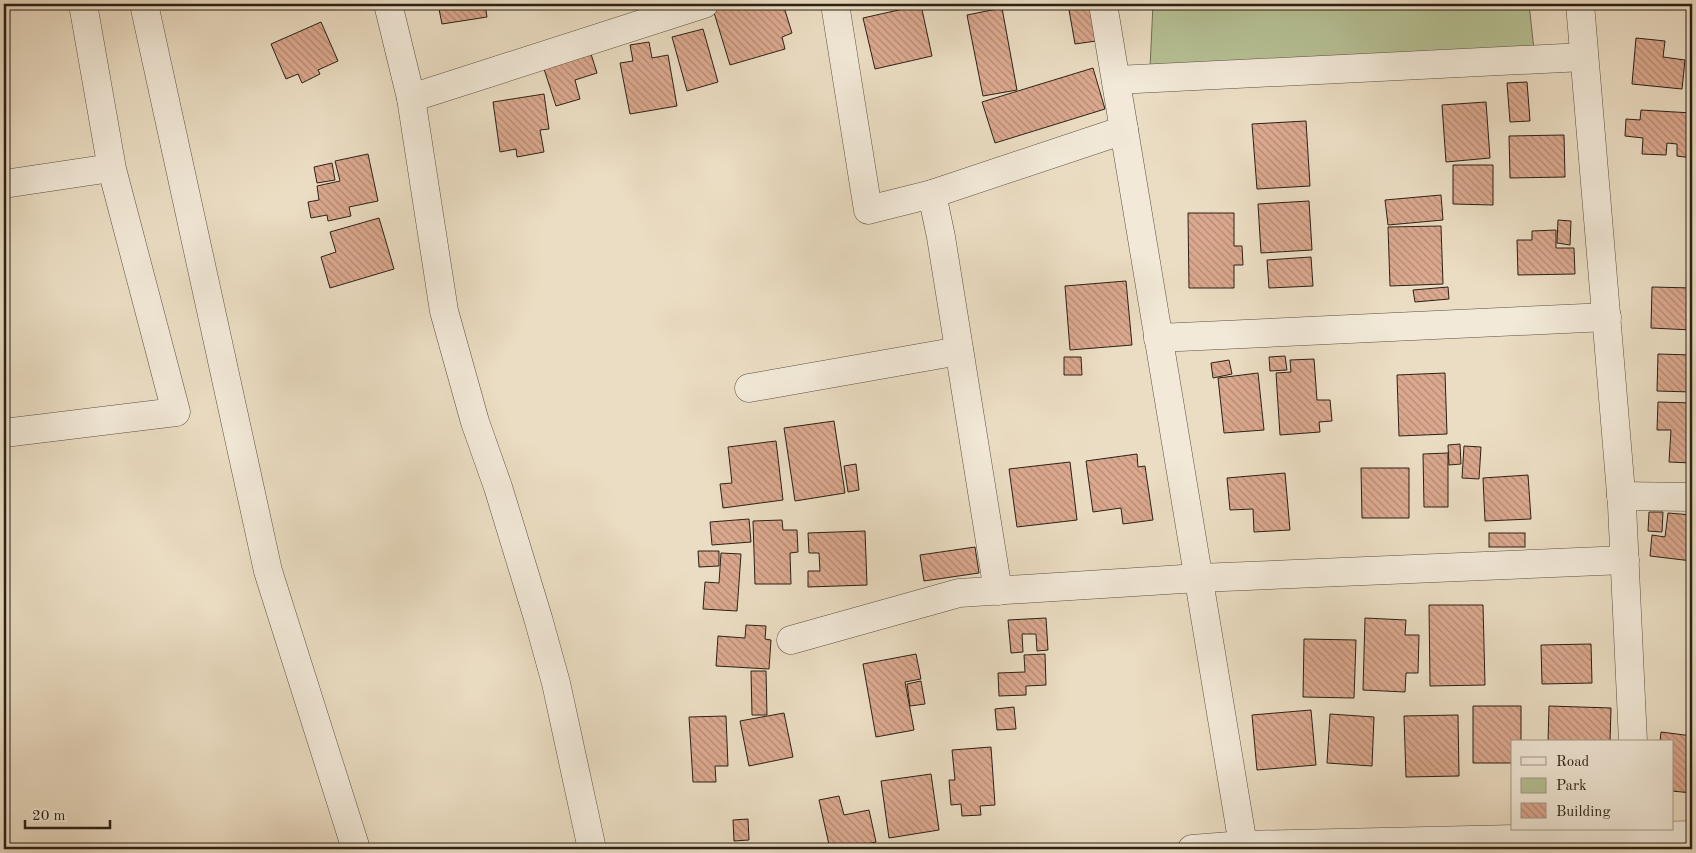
<svg xmlns="http://www.w3.org/2000/svg" width="1696" height="853" viewBox="0 0 1696 853" font-family="'Old Standard TT',serif">
  <style>
    .green { fill: #b6c195; stroke: #707156 }
    .building { fill: url(#building-back-hatch); stroke: #2a2116 }
    .lines { fill: none; stroke-linecap: round; stroke-linejoin: round }
    .street-casing { stroke: #5a5041; stroke-width: 29 }
    .street { stroke: #f2e9d8; stroke-width: 28 }
  </style>
  <defs>
    <pattern id="building-back-hatch" width="6" height="6" patternUnits="userSpaceOnUse" patternTransform="scale(1.25)"><rect width="6" height="6" fill="#dca98f"/><path d="M-1 5l2 2M0 0l6 6M5-1l2 2" fill="none" stroke="#b38974"/></pattern>
  </defs>
  <rect width="100%" height="100%" fill="#ebddc3"/>
  <filter id="stains"><feTurbulence type="fractalNoise" baseFrequency=".004" numOctaves="4"/><feColorMatrix values="0 0 0 0 .2 0 0 0 0 .09 0 0 0 0 .02 0 0 0 .5 -.17"/></filter>
  <radialGradient id="worn" r=".72"><stop offset=".6" stop-color="#630" stop-opacity="0"/><stop offset="1" stop-color="#630" stop-opacity=".3"/></radialGradient>
  <polygon class="green" points="1153,4 1529,4 1534,50 1150,68"/>
  <g class="building">
    <polygon points="438,4 485,4 487,17 442,24"/>
    <polygon points="718,4 783,4 792,33 782,37 785,49 730,65 712,6"/>
    <polygon points="1068,4 1090,4 1096,41 1075,44"/>
    <polygon points="921,5 932,56 875,69 863,18"/>
    <polygon points="1002,8 1017,90 983,96 967,15"/>
    <polygon points="321,22 338,61 318,70 320,74 302,83 298,74 286,79 271,44"/>
    <polygon points="703,29 718,82 687,91 672,37"/>
    <polygon points="1636,38 1665,41 1663,57 1685,60 1682,89 1632,84"/>
    <polygon points="649,42 652,58 668,55 677,106 630,114 620,63 633,61 630,45"/>
    <polygon points="591,54 597,73 575,80 580,99 556,106 544,69"/>
    <polygon points="1093,68 1105,109 995,143 982,102"/>
    <polygon points="1527,82 1530,121 1510,122 1507,83"/>
    <polygon points="544,94 549,129 540,130 544,152 517,157 516,149 500,152 493,102"/>
    <polygon points="1486,102 1490,158 1446,162 1442,105"/>
    <polygon points="1641,110 1692,113 1692,158 1677,156 1677,144 1667,143 1666,155 1642,154 1643,138 1625,136 1626,119 1640,120"/>
    <polygon points="1306,121 1310,186 1257,189 1252,124"/>
    <polygon points="1564,135 1565,177 1510,178 1509,136"/>
    <polygon points="368,154 378,201 349,207 351,216 328,221 327,215 311,218 308,202 319,200 317,186 340,181 335,161"/>
    <polygon points="332,163 335,180 317,183 314,167"/>
    <polygon points="1453,165 1493,165 1493,205 1453,204"/>
    <polygon points="1441,195 1443,220 1388,225 1385,200"/>
    <polygon points="1309,201 1312,250 1261,253 1258,204"/>
    <polygon points="1188,213 1234,213 1234,246 1242,246 1243,265 1234,265 1234,288 1189,288"/>
    <polygon points="379,218 394,269 330,288 321,257 336,252 330,232"/>
    <polygon points="1558,220 1571,221 1570,245 1557,243"/>
    <polygon points="1441,226 1443,284 1390,286 1388,227"/>
    <polygon points="1556,230 1556,248 1574,248 1575,274 1518,275 1517,240 1532,240 1532,231"/>
    <polygon points="1311,257 1313,286 1269,288 1267,260"/>
    <polygon points="1126,281 1132,345 1070,350 1065,286"/>
    <polygon points="1448,287 1449,299 1415,302 1413,290"/>
    <polygon points="1652,287 1692,288 1692,330 1651,328"/>
    <polygon points="1658,354 1692,355 1692,392 1657,391"/>
    <polygon points="1285,356 1287,370 1270,371 1269,357"/>
    <polygon points="1064,357 1081,357 1082,375 1064,375"/>
    <polygon points="1314,359 1317,400 1330,400 1332,421 1319,422 1320,432 1280,435 1276,373 1291,372 1290,360"/>
    <polygon points="1229,360 1232,374 1213,378 1211,363"/>
    <polygon points="1258,373 1264,430 1224,433 1218,378"/>
    <polygon points="1445,373 1447,434 1399,436 1397,375"/>
    <polygon points="1658,402 1692,403 1692,463 1669,462 1671,430 1657,430"/>
    <polygon points="834,421 845,493 795,501 784,428"/>
    <polygon points="776,441 783,500 723,508 720,484 732,483 728,447"/>
    <polygon points="1460,444 1461,464 1449,465 1448,445"/>
    <polygon points="1464,446 1481,447 1479,479 1462,478"/>
    <polygon points="1448,453 1448,507 1424,507 1423,454"/>
    <polygon points="1137,454 1138,467 1145,466 1153,520 1123,524 1121,508 1093,512 1086,461"/>
    <polygon points="1070,462 1077,520 1017,527 1009,469"/>
    <polygon points="856,464 859,490 848,492 844,466"/>
    <polygon points="1361,468 1409,468 1409,518 1362,518"/>
    <polygon points="1285,473 1290,530 1254,532 1253,509 1230,510 1227,478"/>
    <polygon points="1528,475 1531,519 1485,521 1483,478"/>
    <polygon points="1649,512 1663,512 1662,532 1648,531"/>
    <polygon points="1668,513 1692,515 1692,561 1650,556 1652,535 1665,537"/>
    <polygon points="749,519 751,542 712,545 710,522"/>
    <polygon points="782,520 783,530 797,530 798,552 790,553 791,584 755,584 753,521"/>
    <polygon points="865,531 867,585 808,587 808,571 820,571 819,553 809,553 808,533"/>
    <rect x="1489" y="533" width="36" height="14"/>
    <polygon points="975,547 979,573 924,581 920,555"/>
    <polygon points="698,551 719,551 719,566 699,567"/>
    <polygon points="721,553 741,554 737,611 703,609 705,582 719,583"/>
    <polygon points="1429,605 1483,605 1485,685 1430,686"/>
    <polygon points="1046,618 1048,650 1037,651 1036,634 1022,634 1023,652 1011,653 1008,620"/>
    <polygon points="1365,618 1406,620 1405,635 1419,635 1418,673 1406,673 1405,692 1363,690"/>
    <polygon points="746,625 766,626 765,639 771,640 769,669 716,666 718,636 745,638"/>
    <polygon points="1304,639 1356,640 1354,698 1303,697"/>
    <polygon points="1591,644 1592,683 1542,684 1541,645"/>
    <polygon points="916,654 921,679 905,682 914,730 876,737 863,664"/>
    <polygon points="1045,654 1046,685 1026,686 1026,695 999,696 998,673 1025,672 1024,655"/>
    <polygon points="751,671 766,671 767,715 752,715"/>
    <polygon points="921,681 925,704 910,706 907,684"/>
    <polygon points="1473,706 1521,706 1521,742 1512,742 1512,763 1473,763"/>
    <polygon points="1549,706 1611,708 1610,742 1548,742"/>
    <polygon points="1014,707 1016,729 997,730 995,709"/>
    <polygon points="1311,710 1316,765 1257,770 1252,715"/>
    <polygon points="784,713 793,757 749,766 740,721"/>
    <polygon points="1330,714 1374,717 1372,766 1327,763"/>
    <polygon points="1458,715 1459,776 1406,777 1404,716"/>
    <polygon points="726,716 728,766 715,766 716,782 693,782 689,717"/>
    <polygon points="1661,732 1692,736 1692,793 1672,791 1672,742 1660,742"/>
    <polygon points="991,747 995,805 980,806 981,815 962,816 961,804 951,805 949,780 955,780 952,750"/>
    <polygon points="931,774 939,830 889,838 881,781"/>
    <polygon points="839,796 844,815 869,810 876,842 842,849 830,849 819,800"/>
    <polygon points="748,819 749,840 734,841 733,820"/>
  </g>
  <g class="lines">
    <defs>
      <g id="street">
        <polyline points="144,4 268,571 356,849"/>
        <polyline points="388,4 411,98 704,4"/>
        <polyline points="835,4 868,210 932,194 941,237 998,591"/>
        <polyline points="1103,4 1243,845"/>
        <polyline points="1580,4 1622,505 1633,742"/>
        <polyline points="1116,80 1584,57"/>
        <polyline points="411,98 444,311 475,422 498,487 538,618 556,683 592,849"/>
        <polyline points="4,184 111,168"/>
        <polyline points="932,194 1124,130"/>
        <polyline points="1158,338 1607,317"/>
        <polyline points="749,388 959,351"/>
        <polyline points="4,433 176,412 112,169 83,4"/>
        <polyline points="1621,496 1692,497"/>
        <polyline points="791,640 959,593 1199,578 1625,560"/>
        <polyline points="1192,849 1243,845 1692,835"/>
      </g>
    </defs>
    <use href="#street" class="street-casing"/>
    <use href="#street" class="street"/>
  </g>
  <rect width="1696" height="853" fill="none" stroke="#ebddc3" stroke-width="20"/>
  <rect x="5" y="5" width="1686" height="843" fill="none" stroke="#2a2116" stroke-width="2.5"/>
  <rect x="10" y="10" width="1676" height="833" fill="none" stroke="#2a2116"/>
  <rect x="1511" y="740" width="162" height="90" fill="#f2e9d8" stroke="#a2998a"/>
  <rect x="1521" y="757" width="25" height="8" fill="#f2e9d8" stroke="#a2998a"/>
  <text x="1556" y="766" font-size="15" fill="#2a2116">Road</text>
  <rect x="1521" y="778" width="25" height="15" fill="#b6c195" stroke="#a2998a"/>
  <text x="1556" y="790" font-size="15" fill="#2a2116">Park</text>
  <rect x="1521" y="803" width="25" height="15" fill="url(#building-back-hatch)" stroke="#a2998a"/>
  <text x="1556" y="816" font-size="15" fill="#2a2116">Building</text>
  <path d="M25 820v8h85v-8" fill="none" stroke="#2a2116" stroke-width="2.5"/>
  <text x="32" y="820" font-size="15" fill="#2a2116" stroke="#f2e9d8" stroke-width="4" paint-order="stroke">20 m</text>
  <rect width="100%" height="100%" filter="url(#stains)"/>
  <rect width="100%" height="100%" fill="url(#worn)"/>
</svg>
